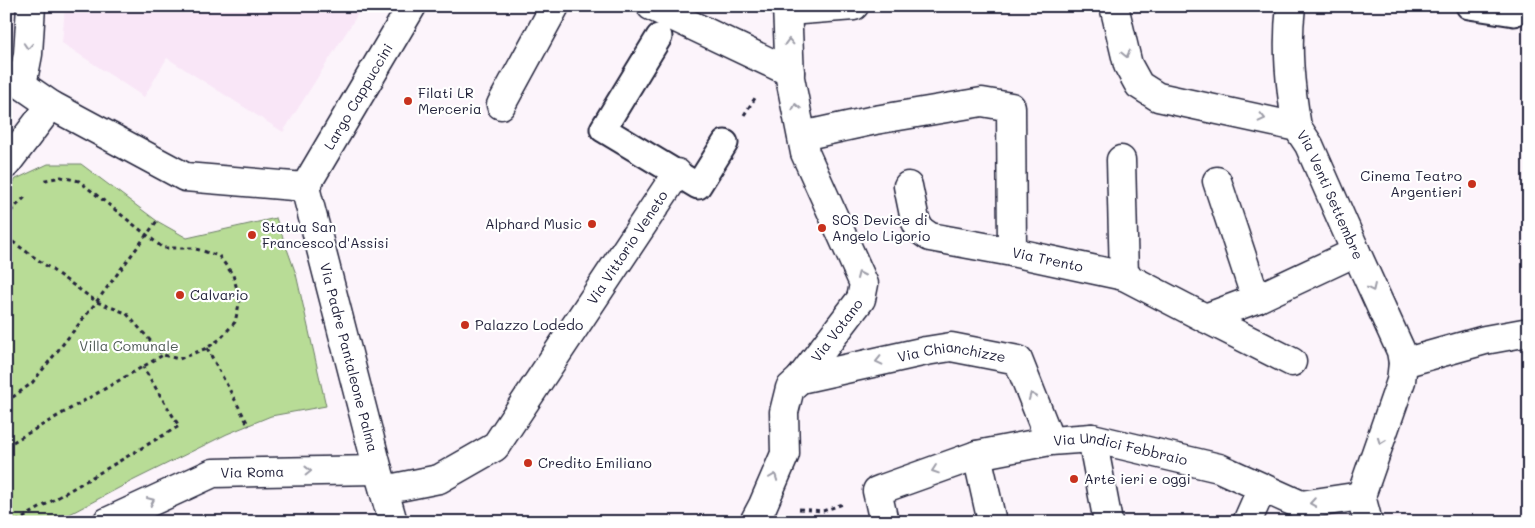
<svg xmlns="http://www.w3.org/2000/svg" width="1535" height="528" viewBox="0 0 1535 528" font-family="Mali,sans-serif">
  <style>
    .built { fill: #f9e6f7 }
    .green { fill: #b8dc96; stroke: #6d7f68 }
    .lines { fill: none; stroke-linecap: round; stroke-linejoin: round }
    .service-casing { stroke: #22223b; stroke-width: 29 }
    .pedestrian-casing { stroke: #22223b; stroke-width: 31 }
    .minor-casing { stroke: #22223b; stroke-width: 31 }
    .tertiary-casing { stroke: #22223b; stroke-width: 31 }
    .path { stroke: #22223b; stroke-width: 3; stroke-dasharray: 4 4; stroke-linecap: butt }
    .service { stroke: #fff; stroke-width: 25 }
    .pedestrian { stroke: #fff; stroke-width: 28 }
    .minor { stroke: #fff; stroke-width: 28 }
    .tertiary { stroke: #fff; stroke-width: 28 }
    .oneway { stroke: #9c9ca7 }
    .poi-dot { fill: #c8321e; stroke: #fff; stroke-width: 2 }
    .labels { text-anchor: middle; stroke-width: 4.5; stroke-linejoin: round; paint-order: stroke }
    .poi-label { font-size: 14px; fill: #22223b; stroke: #fff; text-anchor: start }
    .street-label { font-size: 14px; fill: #22223b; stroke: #fff }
    .park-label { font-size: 14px; fill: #4f5a56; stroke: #fff }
  </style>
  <rect width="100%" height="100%" fill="#fcf4fb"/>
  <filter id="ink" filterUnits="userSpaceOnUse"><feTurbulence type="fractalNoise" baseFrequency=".02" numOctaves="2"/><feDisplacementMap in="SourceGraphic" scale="10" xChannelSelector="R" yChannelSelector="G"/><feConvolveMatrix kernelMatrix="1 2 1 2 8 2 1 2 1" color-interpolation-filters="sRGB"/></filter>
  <g filter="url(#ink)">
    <polygon class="built" points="65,6 363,6 283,132 167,58 144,97 62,43"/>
    <polygon class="green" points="48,164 81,164 157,221 187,238 276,218 296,274 326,406 271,416 227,434 130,482 55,522 6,522 6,193 16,179"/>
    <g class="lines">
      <defs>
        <g id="service">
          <polyline points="1469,6 1514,13"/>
          <polyline points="659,37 603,129 698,186 725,143"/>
        </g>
        <g id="pedestrian">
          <polyline points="788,11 854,6"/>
          <polyline points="1403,363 1485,340 1529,332"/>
        </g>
        <g id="minor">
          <polyline points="651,6 790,72"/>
          <path d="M 1291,6 C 1286,47 1290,86 1297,127"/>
          <polyline points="22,85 28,54 31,6"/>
          <polyline points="501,105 555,6"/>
          <path id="s1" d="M 802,136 L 875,120 L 982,102 L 1011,107 L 1012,252 L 1124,276 L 1205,318 L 1256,299 L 1356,252"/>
          <polyline points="1121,160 1124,276"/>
          <polyline points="6,164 51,105"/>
          <polyline points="1217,181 1256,299"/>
          <polyline points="908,186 915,220 920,230 930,237 1012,252"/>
          <polyline points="1205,318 1292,362"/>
          <path id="s2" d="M 800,379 L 926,351 L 951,347 L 1018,360 L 1050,441"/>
          <polyline points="1092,438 1108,522"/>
          <polyline points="977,455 992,522"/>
          <path id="s3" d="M 384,490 L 439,479 L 495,447 L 677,173"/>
          <path id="s4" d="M 754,522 L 763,505 L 785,454 L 784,412 L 790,388 L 800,379 L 861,299 L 864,284 L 805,153 L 790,78 L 787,6"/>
          <path id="s5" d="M 884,522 L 877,491 L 882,489 L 977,455 L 1050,441 L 1092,438 L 1219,468 L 1301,505 L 1361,496 L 1368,522"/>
          <polyline points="1247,522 1262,488"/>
        </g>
        <g id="tertiary">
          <path id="s6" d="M 1114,6 L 1128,65 L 1139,85 L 1158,97 L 1297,127 L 1309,145 L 1356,252 L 1401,351 L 1403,363 L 1401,381 L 1361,496"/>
          <polyline points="6,74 51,105 185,177 305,187"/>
          <path id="s7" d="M 305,187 L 378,470 L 393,522"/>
          <path id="s8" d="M 305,187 L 412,6"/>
          <path id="s9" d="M 107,522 L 213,473 L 378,470"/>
        </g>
      </defs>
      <use href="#service" class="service-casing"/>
      <use href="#pedestrian" class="pedestrian-casing"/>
      <use href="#minor" class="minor-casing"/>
      <use href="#tertiary" class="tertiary-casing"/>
      <g class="path">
        <polyline points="744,115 757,95"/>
        <polyline points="6,218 13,209 26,196"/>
        <polyline points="6,237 97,302 126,313 163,355 179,359 207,348 220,339 235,322 240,300 233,275 219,256 193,248 163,248 79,181 61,177 41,181"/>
        <polyline points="207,348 249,426"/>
        <polyline points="6,402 32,383 91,309 157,221"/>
        <polyline points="6,446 163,355"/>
        <polyline points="799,509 823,511 843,504"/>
        <polyline points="16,522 179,426 143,367"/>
      </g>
      <use href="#service" class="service"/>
      <use href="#pedestrian" class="pedestrian"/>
      <use href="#minor" class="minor"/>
      <use href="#tertiary" class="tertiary"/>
    </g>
    <defs><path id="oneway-chevron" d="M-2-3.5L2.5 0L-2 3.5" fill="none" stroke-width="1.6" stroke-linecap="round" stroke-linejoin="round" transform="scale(1.25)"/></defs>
    <g class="oneway">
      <use href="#oneway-chevron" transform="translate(789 42) rotate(-92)"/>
      <use href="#oneway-chevron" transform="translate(28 46) rotate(94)"/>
      <use href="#oneway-chevron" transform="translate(1126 54) rotate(77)"/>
      <use href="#oneway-chevron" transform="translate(796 107) rotate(-101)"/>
      <use href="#oneway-chevron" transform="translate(1262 118) rotate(13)"/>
      <use href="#oneway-chevron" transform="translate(860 275) rotate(-114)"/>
      <use href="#oneway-chevron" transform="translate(1372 288) rotate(65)"/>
      <use href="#oneway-chevron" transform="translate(879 361) rotate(167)"/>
      <use href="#oneway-chevron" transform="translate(1032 396) rotate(-112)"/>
      <use href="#oneway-chevron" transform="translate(1381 441) rotate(110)"/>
      <use href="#oneway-chevron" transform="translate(935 470) rotate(161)"/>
      <use href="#oneway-chevron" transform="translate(308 471) rotate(-1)"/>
      <use href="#oneway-chevron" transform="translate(774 477) rotate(-69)"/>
      <use href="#oneway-chevron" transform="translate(151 501) rotate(-25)"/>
      <use href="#oneway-chevron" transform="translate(1313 503) rotate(171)"/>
    </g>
  </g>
  <g class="poi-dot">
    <circle cx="408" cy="101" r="5"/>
    <circle cx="1472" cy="184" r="5"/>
    <circle cx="592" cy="224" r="5"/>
    <circle cx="822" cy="228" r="5"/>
    <circle cx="252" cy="235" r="5"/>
    <circle cx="180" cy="295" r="5"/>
    <circle cx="465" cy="325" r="5"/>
    <circle cx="528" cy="463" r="5"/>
    <circle cx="1074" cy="479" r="5"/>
  </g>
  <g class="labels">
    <g class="poi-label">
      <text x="418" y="98">Filati LR<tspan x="418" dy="16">Merceria</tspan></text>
      <text x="1462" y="181" text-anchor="end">Cinema Teatro<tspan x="1462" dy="16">Argentieri</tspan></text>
      <text x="832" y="225">SOS Device di<tspan x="832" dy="16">Angelo Ligorio</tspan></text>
      <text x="582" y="229" text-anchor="end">Alphard Music</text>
      <text x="262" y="232">Statua San<tspan x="262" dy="16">Francesco d'Assisi</tspan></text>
      <text x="190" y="300">Calvario</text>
      <text x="475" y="330">Palazzo Lodedo</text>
      <text x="538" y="468">Credito Emiliano</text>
      <text x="1084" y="484">Arte ieri e oggi</text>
    </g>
    <g class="street-label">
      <text dy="5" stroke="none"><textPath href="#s8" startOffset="105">Largo Cappuccini</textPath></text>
      <text dy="5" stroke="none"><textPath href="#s6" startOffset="324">Via Venti Settembre</textPath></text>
      <text dy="5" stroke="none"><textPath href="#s3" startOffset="360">Via Vittorio Veneto</textPath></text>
      <text dy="5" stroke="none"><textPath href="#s1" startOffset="394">Via Trento</textPath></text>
      <text dy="5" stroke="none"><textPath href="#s4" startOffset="216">Via Votano</textPath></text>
      <text dy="5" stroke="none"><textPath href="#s7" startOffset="176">Via Padre Pantaleone Palma</textPath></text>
      <text dy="5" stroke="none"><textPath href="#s2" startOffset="155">Via Chianchizze</textPath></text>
      <text dy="5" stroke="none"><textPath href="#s5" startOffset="284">Via Undici Febbraio</textPath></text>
      <text dy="5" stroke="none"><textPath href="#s9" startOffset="156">Via Roma</textPath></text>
    </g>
    <g class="park-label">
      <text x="129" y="351">Villa Comunale</text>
    </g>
  </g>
  <rect width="1535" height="528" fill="none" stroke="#fff" stroke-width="25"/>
  <rect x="12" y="12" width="1510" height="503" fill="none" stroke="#22223b" stroke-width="2" filter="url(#ink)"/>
</svg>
